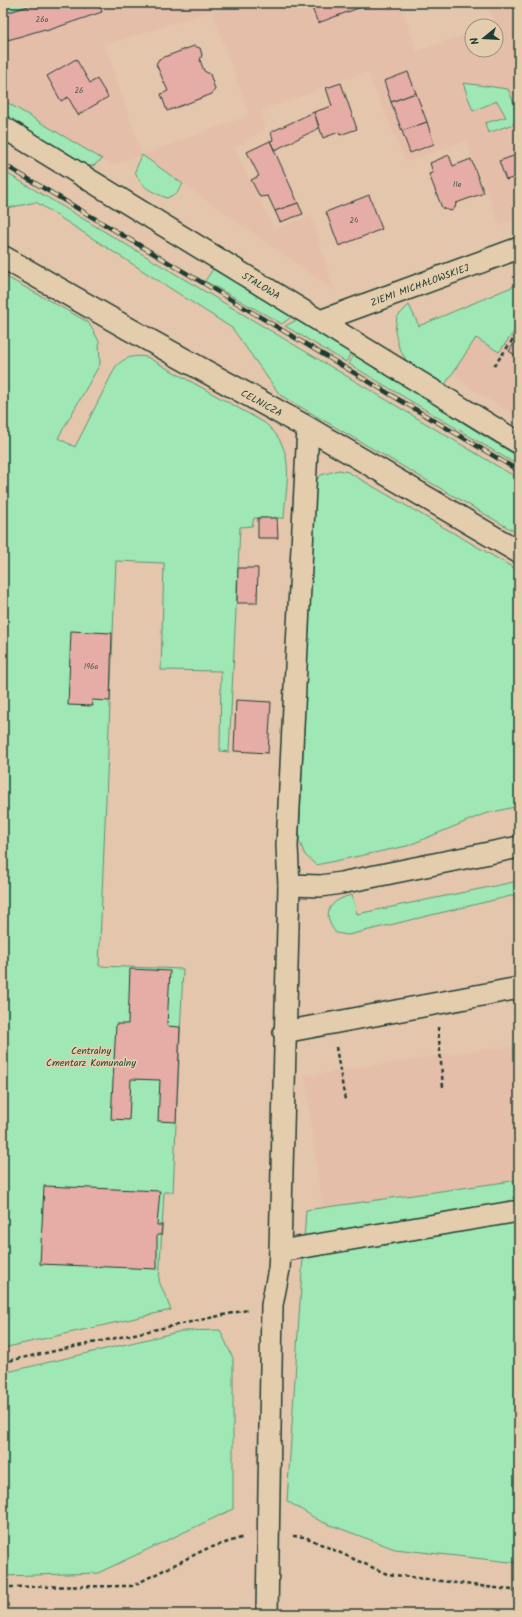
<svg xmlns="http://www.w3.org/2000/svg" width="522" height="1617" viewBox="0 0 522 1617" font-family="Kalam,sans-serif">
  <style>
    .built { fill: #e5beaa; fill-rule: evenodd }
    .green { fill: #9fe7b4; stroke: #5f9274 }
    .building { fill: #e6aca6; stroke: #1f3d34 }
    .lines { fill: none; stroke-linecap: round; stroke-linejoin: round }
    .minor-casing { stroke: #1f3d34; stroke-width: 24 }
    .tertiary-casing { stroke: #1f3d34; stroke-width: 25 }
    .path { stroke: #1f3d34; stroke-width: 2.5; stroke-dasharray: 4 3; stroke-linecap: butt }
    .minor { stroke: #e4cdad; stroke-width: 21 }
    .tertiary { stroke: #e4cdad; stroke-width: 22 }
    .rail-casing { stroke: #1f3d34; stroke-width: 4.5 }
    .rail { stroke: #e4cdad; stroke-width: 3; stroke-dasharray: 9; stroke-linecap: butt }
    .labels { text-anchor: middle; stroke-width: 3.5; stroke-linejoin: round; paint-order: stroke }
    .number-label { font-size: 8px; fill: #515950 }
    .street-label { font-size: 10px; fill: #1f3d34; stroke: #e4cdad }
    .park-label { font-size: 10px; fill: #25463a; stroke: #e4cdad }
  </style>
  <rect width="100%" height="100%" fill="#e4c6ac"/>
  <filter id="ink" filterUnits="userSpaceOnUse"><feTurbulence type="fractalNoise" baseFrequency=".025" numOctaves="2"/><feDisplacementMap in="SourceGraphic" scale="8" xChannelSelector="R" yChannelSelector="G"/><feConvolveMatrix kernelMatrix="1 2 1 2 8 2 1 2 1" color-interpolation-filters="sRGB"/></filter>
  <g filter="url(#ink)">
    <g class="built">
      <path d="M 3,3 L 400,3 L 417,51 L 472,32 L 472,50 L 496,50 L 496,26 L 489,26 L 495,24 L 487,3 L 519,3 L 519,218 L 500,225 L 466,141 L 406,162 L 367,72 L 262,110 L 264,130 L 234,148 L 274,229 L 311,215 L 334,290 L 142,155 L 112,165 L 3,100 ZM 212,11 L 249,115 L 142,155 L 105,45 Z"/>
      <polygon points="519,284 519,418 470,388 424,345"/>
      <polygon points="519,1046 519,1180 322,1207 305,1076 476,1050"/>
    </g>
    <g class="green">
      <polygon points="3,3 38,3 3,14"/>
      <polygon points="463,83 508,89 519,115 519,122 488,133 485,123 506,117 497,101 473,111"/>
      <polygon points="3,100 102,159 93,166 85,166 3,117"/>
      <path d="M 142,155 L 183,184 L 177,193 L 167,198 C 152,192 140,187 135,171 Z"/>
      <polygon points="3,171 519,479 519,534 280,395 232,328 36,202 3,209"/>
      <polygon points="213,269 294,315 282,324 205,281"/>
      <path d="M 3,275 L 88,322 L 99,341 L 100,364 L 58,438 L 75,447 L 116,366 C 126,357 133,355 147,357 L 265,423 C 297,450 286,481 284,518 L 254,518 L 252,526 L 240,527 L 229,752 L 220,751 L 221,671 L 161,670 L 164,563 L 116,561 L 99,966 L 183,969 L 173,1192 L 164,1192 L 159,1281 L 171,1310 L 3,1348 Z"/>
      <polygon points="519,284 519,325 499,352 476,338 444,386 407,362 399,348 395,331 397,317 409,305 419,326"/>
      <polygon points="299,319 353,349 346,362 285,326"/>
      <polygon points="355,352 479,433 519,457 519,466 349,364"/>
      <polygon points="339,470 348,472 519,571 519,806 484,814 407,846 316,865 305,855 299,840 315,481 321,475"/>
      <path d="M 519,881 L 519,894 L 348,935 L 336,933 C 320,913 330,900 352,895 L 357,914 Z"/>
      <polygon points="519,1180 519,1563 395,1549 320,1521 287,1501 306,1210"/>
      <polygon points="220,1330 233,1358 233,1509 98,1573 3,1576 3,1373 182,1331"/>
    </g>
    <g class="building">
      <polygon points="38,3 99,3 102,12 46,31 45,29 8,40 3,24 3,14"/>
      <polygon points="310,3 359,3 361,7 318,23"/>
      <polygon points="194,46 200,48 202,55 200,60 204,71 210,74 215,89 212,94 167,111 161,94 168,91 156,64 159,59"/>
      <polygon points="76,59 90,83 97,79 108,97 78,115 68,97 61,101 47,76"/>
      <polygon points="408,72 416,93 391,102 384,81"/>
      <polygon points="341,83 357,129 340,135 339,132 323,138 314,112 332,106 326,88"/>
      <polygon points="416,93 427,122 402,131 391,102"/>
      <polygon points="314,112 319,128 275,150 270,141 273,140 271,132"/>
      <polygon points="427,122 434,144 410,153 402,131"/>
      <polygon points="270,141 298,203 275,211 268,196 260,197 251,180 259,176 247,152"/>
      <polygon points="519,154 519,176 506,180 499,161"/>
      <polygon points="449,155 453,166 471,159 484,193 456,203 455,208 451,211 442,208 429,174 433,173 430,163"/>
      <polygon points="369,195 382,229 339,246 326,212"/>
      <polygon points="298,203 303,214 280,222 275,211"/>
      <polygon points="519,336 519,358 509,351"/>
      <polygon points="258,518 277,518 278,538 258,538"/>
      <polygon points="238,568 258,568 257,603 237,603"/>
      <polygon points="71,631 112,633 110,701 92,700 93,706 68,705"/>
      <polygon points="236,700 271,702 268,753 234,751"/>
      <polygon points="130,969 170,971 167,1026 180,1027 176,1122 158,1121 160,1080 131,1079 129,1120 111,1119 116,1024 128,1024"/>
      <polygon points="44,1186 160,1191 157,1225 162,1225 161,1235 157,1235 157,1269 40,1264"/>
    </g>
    <g class="lines">
      <defs>
        <g id="minor">
          <path id="s1" d="M 3,127 L 519,443"/>
          <path id="s2" d="M 320,321 L 519,248"/>
          <polyline points="289,885 321,886 341,883 519,847"/>
          <polyline points="284,1032 519,988"/>
          <polyline points="280,1251 519,1211"/>
          <polyline points="267,1614 272,1305 279,1269 280,1251 289,885 287,846 308,428"/>
        </g>
        <g id="tertiary">
          <path id="s3" d="M 3,257 L 129,329 L 308,428 L 519,552"/>
        </g>
      </defs>
      <use href="#minor" class="minor-casing"/>
      <use href="#tertiary" class="tertiary-casing"/>
      <g class="path">
        <polyline points="494,366 519,331"/>
        <polyline points="518,1014 519,1023"/>
        <polyline points="438,1027 443,1087"/>
        <polyline points="336,1047 345,1100"/>
        <polyline points="3,1362 247,1310"/>
        <polyline points="293,1536 305,1537 387,1574 519,1591"/>
        <polyline points="3,1587 132,1586 206,1549 244,1537"/>
      </g>
      <use href="#minor" class="minor"/>
      <use href="#tertiary" class="tertiary"/>
      <defs>
        <polyline id="rail" points="3,164 519,471"/>
      </defs>
      <use href="#rail" class="rail-casing"/>
      <use href="#rail" class="rail"/>
    </g>
  </g>
  <g class="labels">
    <g class="number-label">
      <text x="42" y="22">26a</text>
      <text x="79" y="93">26</text>
      <text x="457" y="187">11e</text>
      <text x="354" y="223">24</text>
      <text x="91" y="669">196a</text>
    </g>
    <g class="street-label">
      <text dy="4" stroke="none"><textPath href="#s2" startOffset="106">ZIEMI MICHAŁOWSKIEJ</textPath></text>
      <text dy="4" stroke="none"><textPath href="#s1" startOffset="303">STALOWA</textPath></text>
      <text dy="4" stroke="none"><textPath href="#s3" startOffset="297">CELNICZA</textPath></text>
    </g>
    <g class="park-label">
      <text x="91" y="1054">Centralny<tspan x="91" dy="12">Cmentarz Komunalny</tspan></text>
    </g>
  </g>
  <rect width="522" height="1617" fill="none" stroke="#e4cdad" stroke-width="16"/>
  <rect x="8" y="8" width="506" height="1601" fill="none" stroke="#1f3d34" stroke-width="1.5" filter="url(#ink)"/>
  <g transform="translate(484 38) rotate(252)"><circle r="19" fill="#e4cdad" stroke="#95937d"/>
  <path d="M0-3L7 15L0 10L-7 15Z" fill="#1f3d34"/>
  <text y="-6" font-size="11" font-weight="bold" text-anchor="middle" fill="#1f3d34">N</text>
  </g>
</svg>
